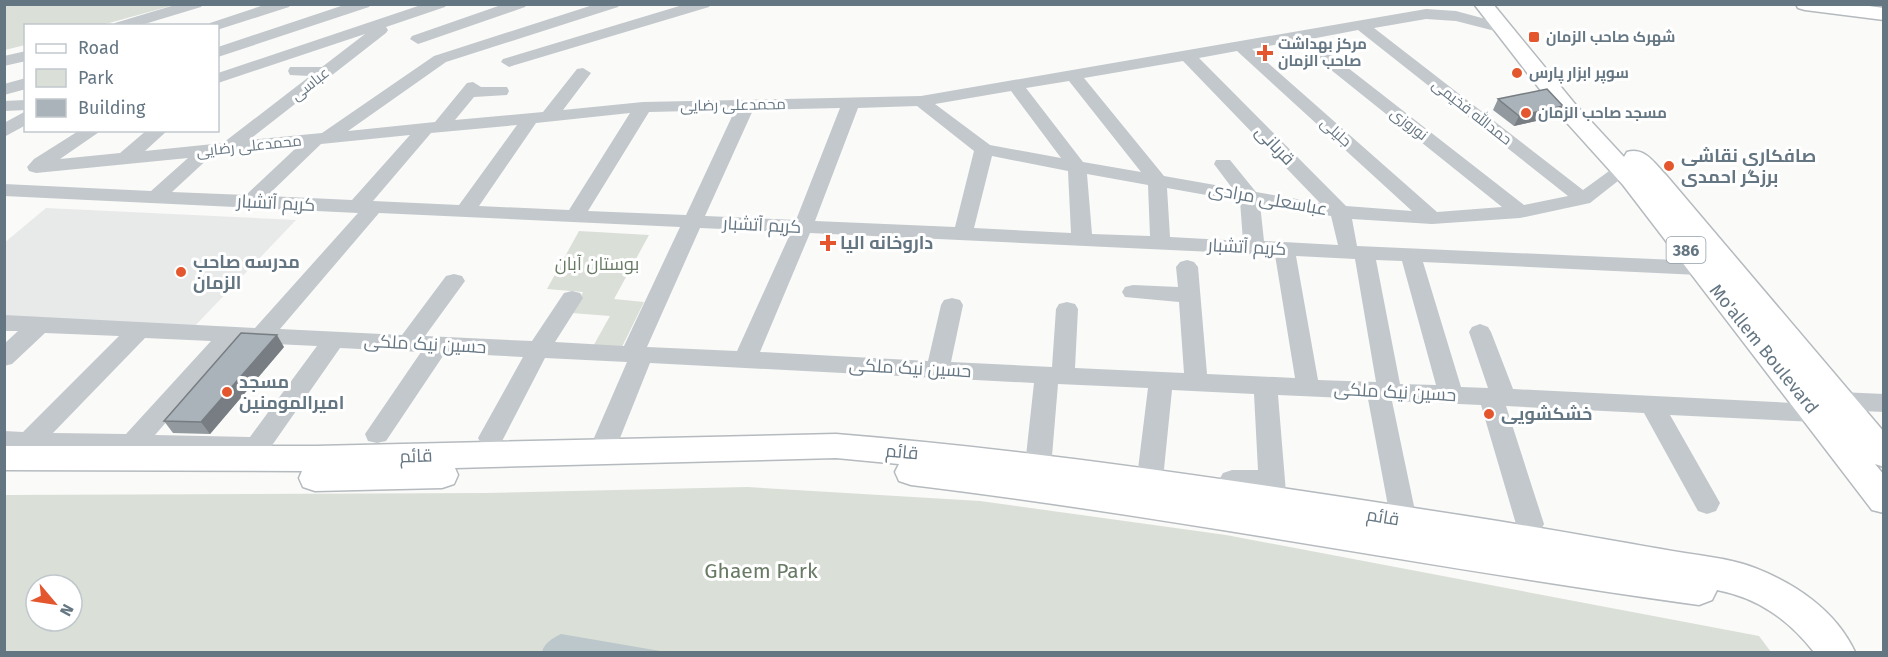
<svg xmlns="http://www.w3.org/2000/svg" width="1888" height="657" viewBox="0 0 1888 657" font-family="'Fira Sans',Cairo,sans-serif">
  <style>
    .built { fill: #e8e9e9 }
    .green { fill: #dadfd7; fill-rule: evenodd }
    .water { fill: #bbc7cb }
    .lines { fill: none; stroke-linecap: round; stroke-linejoin: round }
    .major-casing { stroke: #b5babe; stroke-width: 3 }
    .minor { fill: #c3c8cc; fill-rule: evenodd }
    .major { fill: #fff; fill-rule: evenodd }
    .wall { fill: #929a9f }
    .shaded-wall { fill: #777d82 }
    .building { fill: #aab3b9; stroke: #777d82; stroke-width: 1.5 }
    .poi-dot { fill: #e4572e; stroke: #fff; stroke-width: 2 }
    .labels { text-anchor: middle; stroke-width: 6; stroke-linejoin: round; paint-order: stroke }
    .far-poi-label { font-size: 15px; font-weight: bold; fill: #657683; stroke: #fff; text-anchor: start }
    .far-street-label { font-size: 15px; fill: #657683; stroke: #fff }
    .shield { fill: #fff; stroke: #939fa8; stroke-width: 1.5 }
    .shield-label { font-size: 16px; font-weight: bold; fill: #657683 }
    .street-label { font-size: 18px; fill: #657683; stroke: #fff }
    .poi-label { font-size: 18px; font-weight: bold; fill: #657683; stroke: #fff; text-anchor: start }
    .park-label { font-size: 18px; fill: #687a64; stroke: #fff }
    .near-park-label { font-size: 21px; fill: #687a64; stroke: #fff }
  </style>
  <rect width="100%" height="100%" fill="#fafaf8"/>
  <polygon class="built" points="46,208 296,220 191,330 5,320 4,243"/>
  <g class="green">
    <polygon points="4,5 5,4 174,5 102,25 26,26 25,45 5,50"/>
    <polygon points="579,231 649,235 614,299 644,302 620,351 591,350 610,316 572,313 583,292 547,289"/>
    <path d="M 747,487 L 980,501 L 1226,535 L 1759,636 L 1771,652 L 5,652 L 4,495 L 486,493 ZM 36,585 L 72,585 L 72,621 L 36,621 Z"/>
  </g>
  <path class="water" d="M 561,634 L 666,652 L 542,652 C 544,643 553,638 561,634 Z"/>
  <g class="lines">
    <defs>
      <g id="major">
        <path d="M 1474,4 L 1493,4 L 1575,104 L 1624,157 L 1627,152 C 1645,147 1654,163 1666,175 L 1884,432 L 1884,467 L 1875,464 L 1884,475 L 1884,513 L 1872,510 L 1623,185 L 1559,114 Z"/>
        <polygon points="1796,4 1854,4 1884,8 1884,20 1805,10 1798,8"/>
        <path d="M 836,434 C 1048,451 1257,484 1466,516 C 1532,526 1596,538 1661,549 C 1692,555 1727,557 1755,568 C 1796,584 1836,611 1855,652 L 1814,652 C 1788,619 1758,598 1717,590 L 1712,600 L 1699,605 C 1436,569 1175,517 911,485 L 899,481 L 895,472 L 899,464 L 836,458 L 455,468 L 458,475 L 454,484 L 442,488 L 315,491 L 303,487 L 299,478 L 302,471 L 4,470 L 4,446 L 316,446 Z"/>
      </g>
    </defs>
    <use href="#major" class="major-casing"/>
    <g class="minor">
      <polygon points="178,4 203,4 201,7 138,26 113,26 115,23"/>
      <polygon points="267,4 291,4 289,7 220,29 218,30 218,26 208,26 210,23"/>
      <polygon points="347,4 371,4 369,7 218,57 218,47"/>
      <path d="M 424,4 L 447,4 L 445,7 L 386,27 L 388,30 L 386,33 L 249,140 L 322,133 L 434,56 L 596,4 L 620,4 L 618,7 L 446,62 L 348,131 L 435,122 L 467,83 L 473,82 L 481,87 L 507,87 L 509,91 L 507,95 L 474,97 L 455,120 L 543,112 L 577,69 L 583,68 L 591,73 L 563,110 L 643,102 L 921,96 L 1426,9 L 1456,11 L 1504,24 L 1507,27 L 1504,30 L 1499,32 L 1456,21 L 1426,19 L 1374,28 L 1583,190 L 1616,166 L 1630,166 L 1632,170 L 1590,203 L 1520,218 L 1432,224 L 1352,219 L 1357,246 L 1699,261 L 1706,263 L 1710,268 L 1706,273 L 1699,275 L 1423,262 L 1461,387 L 1488,388 L 1469,332 L 1472,327 L 1480,324 L 1488,327 L 1491,332 L 1513,389 L 1815,404 L 1824,407 L 1827,413 L 1824,419 L 1815,422 L 1670,415 L 1720,503 L 1716,511 L 1707,514 L 1698,511 L 1644,413 L 1506,406 L 1544,524 L 1540,532 L 1530,535 L 1520,532 L 1516,524 L 1481,405 L 1392,401 L 1414,506 L 1410,514 L 1401,517 L 1392,514 L 1388,506 L 1368,399 L 1278,395 L 1286,493 L 1282,500 L 1273,504 L 1264,500 L 1260,491 L 1232,490 L 1223,487 L 1219,480 L 1223,473 L 1232,470 L 1258,470 L 1254,394 L 1172,390 L 1164,469 L 1160,476 L 1151,479 L 1142,476 L 1138,469 L 1148,388 L 1058,384 L 1052,456 L 1048,463 L 1039,466 L 1030,463 L 1026,456 L 1034,383 L 650,363 L 620,438 L 616,445 L 607,448 L 598,445 L 594,438 L 627,362 L 545,358 L 500,445 L 491,448 L 482,445 L 478,438 L 523,357 L 445,353 L 386,441 L 377,443 L 368,441 L 365,434 L 421,352 L 340,348 L 266,454 L 257,457 L 4,451 L 4,431 L 23,432 L 119,336 L 45,333 L 12,364 L 4,366 L 4,344 L 18,331 L 4,331 L 4,315 L 255,328 L 358,213 L 4,196 L 4,184 L 151,191 L 188,158 L 36,173 L 29,171 L 27,167 L 34,159 L 80,130 L 102,130 L 60,159 L 120,153 L 147,130 L 168,130 L 145,151 L 223,143 L 310,76 L 290,75 L 288,71 L 290,67 L 322,67 L 365,34 L 218,83 L 218,73 ZM 1358,30 L 1568,196 L 1524,205 L 1311,39 ZM 1295,41 L 1502,207 L 1437,212 L 1252,49 ZM 1237,51 L 1412,211 L 1346,206 L 1199,58 ZM 1183,61 L 1320,203 L 1256,192 L 1230,160 L 1216,160 L 1214,164 L 1232,188 L 1164,176 L 1084,78 ZM 1069,81 L 1141,172 L 1083,162 L 1026,88 ZM 1011,91 L 1061,158 L 990,145 L 935,104 ZM 917,106 L 974,151 L 955,227 L 815,221 L 858,108 ZM 840,108 L 796,220 L 705,216 L 753,110 ZM 735,110 L 686,215 L 588,211 L 649,112 ZM 630,113 L 569,210 L 479,206 L 536,123 ZM 517,125 L 459,205 L 373,201 L 431,133 ZM 410,135 L 352,200 L 267,196 L 321,144 ZM 297,147 L 246,195 L 172,192 L 212,155 ZM 992,156 L 1068,171 L 1071,233 L 974,228 ZM 1087,174 L 1148,185 L 1150,236 L 1092,234 ZM 1167,188 L 1240,201 L 1243,241 L 1170,237 ZM 1260,204 L 1331,216 L 1338,245 L 1264,241 ZM 379,213 L 680,227 L 624,346 L 555,342 L 583,298 L 580,293 L 572,291 L 564,293 L 532,341 L 425,336 L 465,281 L 462,276 L 454,274 L 446,276 L 402,335 L 280,329 ZM 700,228 L 791,232 L 737,351 L 647,347 ZM 810,233 L 1275,255 L 1295,378 L 1207,374 L 1198,267 L 1194,262 L 1187,260 L 1180,262 L 1176,267 L 1178,287 L 1133,285 L 1125,287 L 1122,292 L 1125,297 L 1179,302 L 1184,373 L 1075,368 L 1078,309 L 1075,304 L 1067,302 L 1059,304 L 1056,309 L 1052,367 L 951,362 L 963,305 L 960,300 L 952,298 L 944,300 L 941,305 L 928,361 L 760,352 ZM 1296,256 L 1355,259 L 1376,382 L 1318,380 ZM 1376,260 L 1402,261 L 1436,385 L 1400,384 ZM 145,338 L 211,341 L 126,434 L 53,433 ZM 236,342 L 317,346 L 250,437 L 155,435 Z"/>
      <polygon points="504,4 527,4 525,7 424,42 418,44 410,39 412,36"/>
      <polygon points="686,4 711,4 709,7 515,65 509,67 501,62 503,59"/>
      <polygon points="26,51 26,61 4,66 4,56"/>
      <polygon points="26,78 26,89 4,95 4,84"/>
      <polygon points="26,100 26,110 4,111 4,101"/>
      <polygon points="26,111 26,125 4,137 4,123"/>
      <polygon points="1840,392 1884,394 1884,412 1840,410 1831,407 1828,401 1831,395"/>
    </g>
    <use href="#major" class="major"/>
  </g>
  <g class="wall">
    <polygon points="1498,99 1558,116 1514,126 1493,110"/>
    <polygon points="284,347 210,434 173,433 164,421"/>
  </g>
  <g class="shaded-wall">
    <polygon points="1563,106 1558,116 1514,126 1519,116"/>
    <polygon points="277,335 284,347 210,434 201,422"/>
  </g>
  <g class="building">
    <polygon points="1547,89 1563,106 1519,116 1498,99"/>
    <polygon points="241,333 277,335 201,422 164,421"/>
  </g>
  <g class="poi-dot">
    <rect x="1528" y="31" width="12" height="12" rx="3"/>
    <path d="M1262 44h6v6h6v6h-6v6h-6v-6h-6v-6h6z"/>
    <circle cx="1517" cy="73" r="6"/>
    <circle cx="1526" cy="113" r="6"/>
    <circle cx="1669" cy="166" r="6"/>
    <path d="M825 234h6v6h6v6h-6v6h-6v-6h-6v-6h6z"/>
    <circle cx="181" cy="272" r="6"/>
    <circle cx="227" cy="392" r="6"/>
    <circle cx="1489" cy="414" r="6"/>
  </g>
  <g class="labels">
    <g class="far-poi-label">
      <text x="1546" y="42">شهرک صاحب الزمان</text>
      <text x="1278" y="49">مرکز بهداشت<tspan x="1278" dy="17">صاحب الزمان</tspan></text>
      <text x="1529" y="78">سوپر ابزار پارس</text>
      <text x="1538" y="118">مسجد صاحب الزمان</text>
    </g>
    <g class="far-street-label">
      <text transform="translate(310 84) rotate(-38)" y="5">عباسی</text>
      <text transform="translate(733 105) rotate(-1)" y="5">محمدعلی رضایی</text>
      <text transform="translate(1472 112) rotate(38)" y="5">حمدالله فخیمی</text>
      <text transform="translate(1409 124) rotate(38)" y="5">نوروزی</text>
      <text transform="translate(1336 132) rotate(42)" y="5">جلیلی</text>
      <text transform="translate(249 146) rotate(-6)" y="5">محمدعلی رضایی</text>
    </g>
    <rect class="shield" x="1666.5" y="237" width="39" height="26" rx="4.5"/>
    <g class="shield-label">
      <text x="1686" y="256">386</text>
    </g>
    <g class="street-label">
      <text transform="translate(1275 145) rotate(46)" y="6">قربانی</text>
      <text transform="translate(1268 199) rotate(10)" y="6">عباسعلی مرادی</text>
      <text transform="translate(276 203) rotate(3)" y="6">کریم آتشبار</text>
      <text transform="translate(762 225) rotate(3)" y="6">کریم آتشبار</text>
      <text transform="translate(1247 247) rotate(3)" y="6">کریم آتشبار</text>
      <text transform="translate(425 344) rotate(3)" y="6">حسین نیک ملکی</text>
      <text transform="translate(1764 349) rotate(51)" y="6">Mo'allem Boulevard</text>
      <text transform="translate(910 368) rotate(3)" y="6">حسین نیک ملکی</text>
      <text transform="translate(1395 392) rotate(3)" y="6">حسین نیک ملکی</text>
      <text transform="translate(902 452) rotate(5)" y="6">قائم</text>
      <text transform="translate(416 456) rotate(-2)" y="6">قائم</text>
      <text transform="translate(1383 517) rotate(9)" y="6">قائم</text>
    </g>
    <g class="poi-label">
      <text x="1681" y="162">صافکاری نقاشی<tspan x="1681" dy="21">برزگر احمدی</tspan></text>
      <text x="840" y="249">داروخانه الیا</text>
      <text x="193" y="268">مدرسه صاحب<tspan x="193" dy="21">الزمان</tspan></text>
      <text x="239" y="388">مسجد<tspan x="239" dy="21">امیرالمومنین</tspan></text>
      <text x="1501" y="420">خشکشویی</text>
    </g>
    <g class="park-label">
      <text x="597" y="270">بوستان آبان</text>
    </g>
    <g class="near-park-label">
      <text x="761" y="578">Ghaem Park</text>
    </g>
  </g>
  <rect width="1888" height="657" fill="none" stroke="#657683" stroke-width="12"/>
  <rect x="24" y="24" width="195" height="108" fill="#ffffff" stroke="#c1c8cd" stroke-width="1.5"/>
  <rect x="36" y="44" width="30" height="9" fill="#ffffff" stroke="#c1c8cd" stroke-width="1.5"/>
  <text x="78" y="54" font-size="18" fill="#657683">Road</text>
  <rect x="36" y="69" width="30" height="18" fill="#dadfd7" stroke="#c1c8cd" stroke-width="1.5"/>
  <text x="78" y="84" font-size="18" fill="#657683">Park</text>
  <rect x="36" y="99" width="30" height="18" fill="#aab3b9" stroke="#c1c8cd" stroke-width="1.5"/>
  <text x="78" y="114" font-size="18" fill="#657683">Building</text>
  <g transform="translate(54 603) rotate(119)"><circle r="28" fill="#ffffff" stroke="#c1c8cd" stroke-width="1.5"/>
  <path d="M0-4.5L10 22L0 15L-10 22Z" fill="#e4572e"/>
  <text y="-9" font-size="16" font-weight="bold" text-anchor="middle" fill="#657683">N</text>
  </g>
</svg>
